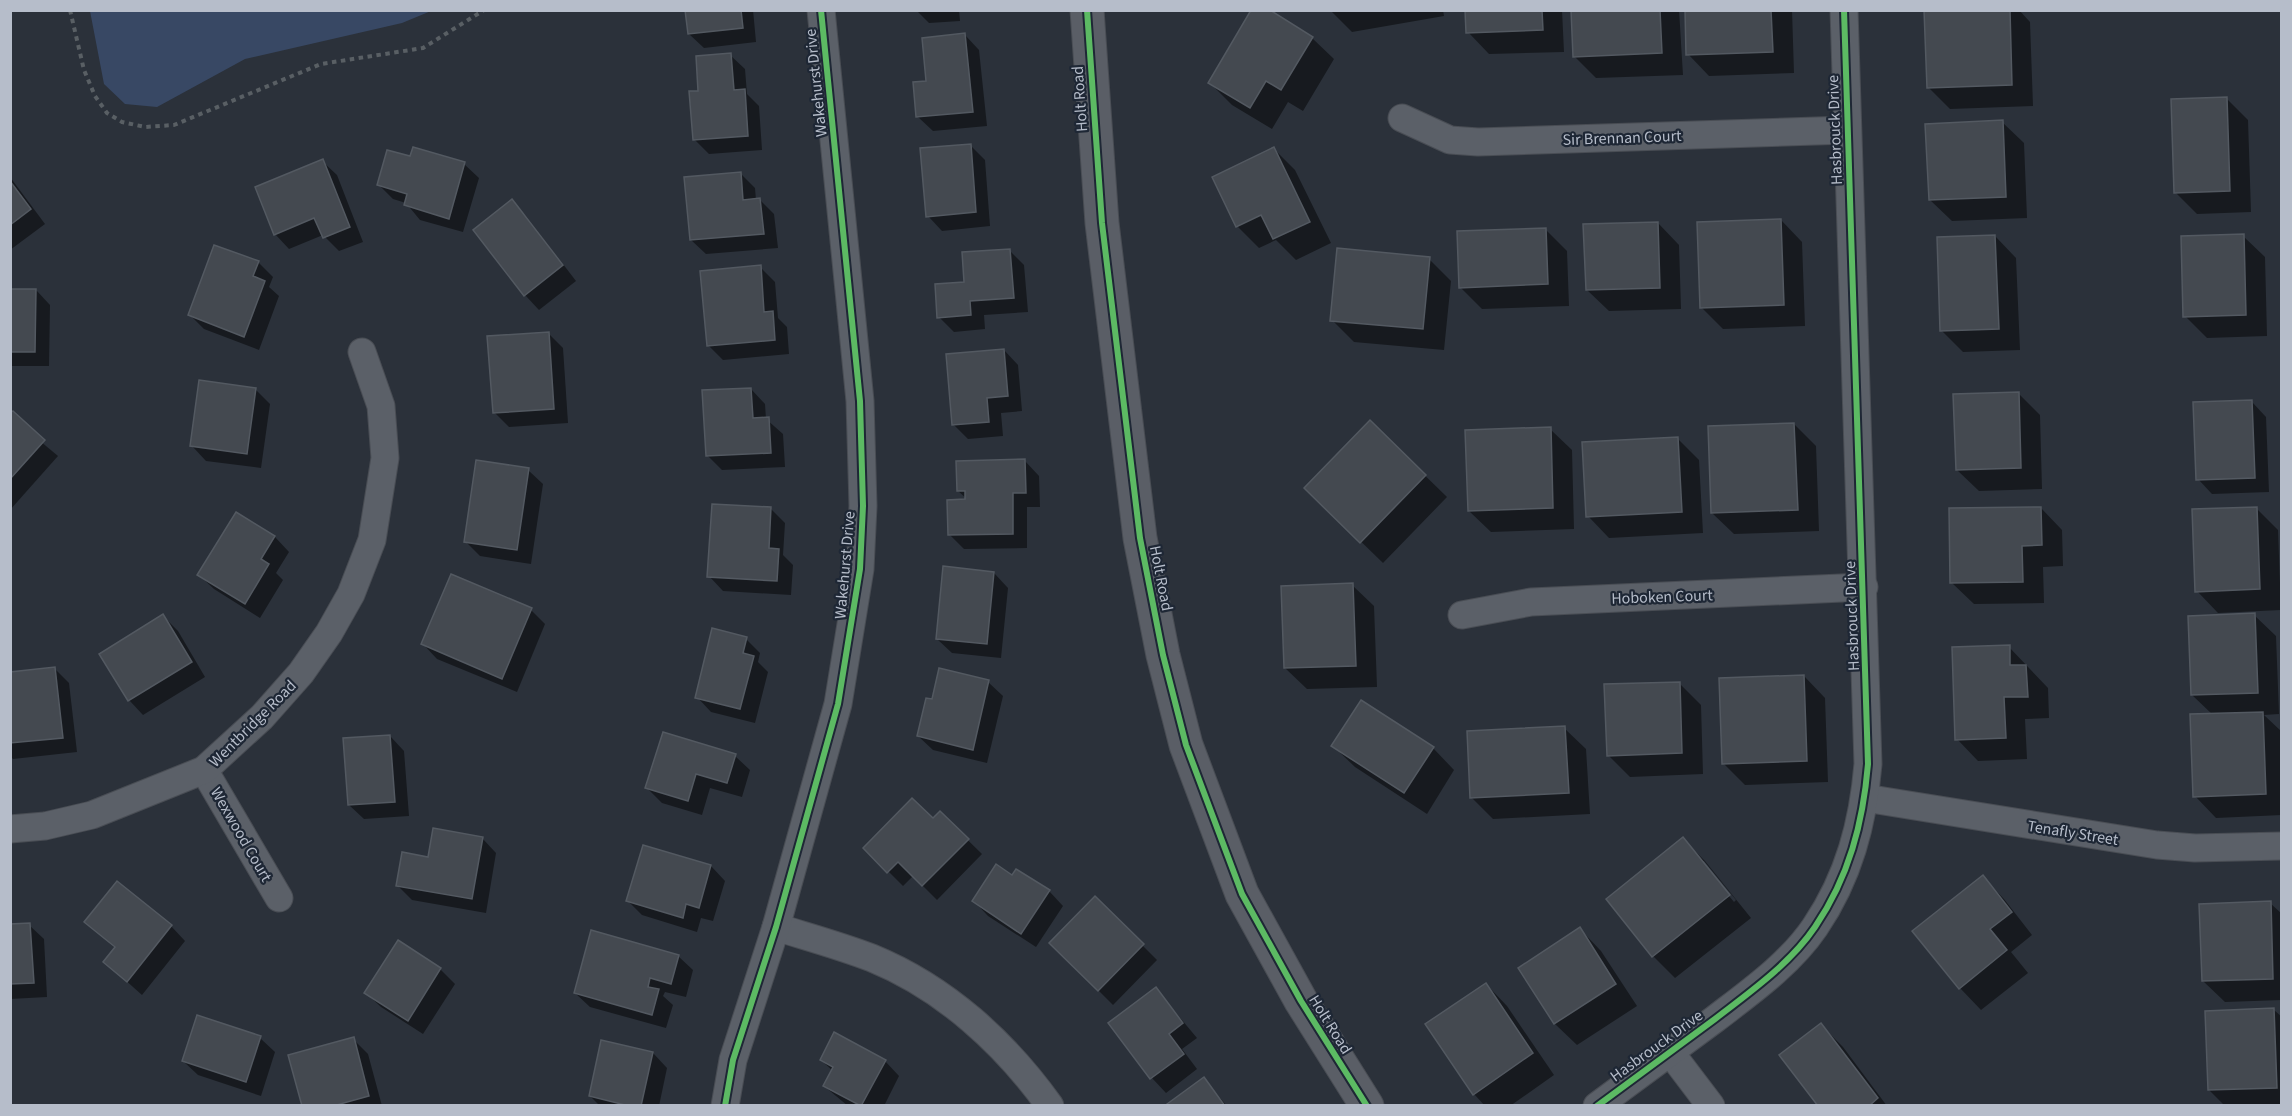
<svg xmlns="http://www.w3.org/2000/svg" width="2292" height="1116" viewBox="0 0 2292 1116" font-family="'Source Sans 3',sans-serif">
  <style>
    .water { fill: #384864 }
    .shadow { fill: #0007; fill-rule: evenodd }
    .building { fill: #444950; stroke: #535961; stroke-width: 1.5 }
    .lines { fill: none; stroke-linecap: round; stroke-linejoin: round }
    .street-casing { stroke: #494d54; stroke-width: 29 }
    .secondary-casing { stroke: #494d54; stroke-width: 35 }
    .path { stroke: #595f64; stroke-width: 4; stroke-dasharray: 4.5 4.5; stroke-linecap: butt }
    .street { stroke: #5b6068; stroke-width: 27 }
    .secondary { stroke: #5a5e66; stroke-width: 33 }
    .cycleway-casing { stroke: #1e2735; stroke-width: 10 }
    .cycleway { stroke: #5cba63; stroke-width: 6 }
    .labels { text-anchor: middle; stroke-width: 4.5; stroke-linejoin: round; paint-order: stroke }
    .street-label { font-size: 16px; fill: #b6bdca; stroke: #1e2735 }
  </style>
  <rect width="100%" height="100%" fill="#2b313a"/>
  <polygon class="water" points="90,11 90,10 431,11 402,23 245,59 157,107 125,104 104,84"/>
  <g class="shadow">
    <polygon points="687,10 753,10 756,42 704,48 689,34"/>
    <polygon points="916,10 959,10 960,21 929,23"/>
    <polygon points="1330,10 1443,10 1444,16 1352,32"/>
    <polygon points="1467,10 1562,10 1564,52 1489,54 1468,32"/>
    <polygon points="1573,10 1679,10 1683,75 1596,78 1574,56"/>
    <polygon points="1686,10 1792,10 1794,73 1709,76 1688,54"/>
    <polygon points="1925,10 2019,10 2030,22 2033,106 1950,109 1928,87"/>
    <polygon points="965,35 979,50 987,126 933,131 918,117 928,82"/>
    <polygon points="1312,38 1334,59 1303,111 1288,102 1272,129 1232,105 1210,83"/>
    <polygon points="730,55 745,69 747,94 759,106 762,150 709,154 695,140 700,92"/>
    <polygon points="2226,98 2248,120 2251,212 2197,214 2176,193"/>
    <polygon points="2002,122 2024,143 2027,218 1952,221 1930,200"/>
    <polygon points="970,145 985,160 990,226 942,231 928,216"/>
    <polygon points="1274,149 1295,170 1331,243 1296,260 1276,240 1259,248 1237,226 1214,177"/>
    <polygon points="411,158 464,164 479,178 463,232 420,220 406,203 393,199 379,185"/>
    <polygon points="322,161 337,175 363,242 339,251 323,235 289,249 275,234"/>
    <polygon points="741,174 755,188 756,200 760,200 774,214 778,248 706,254 691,240"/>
    <polygon points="10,177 45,224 10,250"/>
    <polygon points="512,201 526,216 576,281 539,310 525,295"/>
    <polygon points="1781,220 1802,242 1805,326 1723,329 1701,307"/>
    <polygon points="1658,223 1679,245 1681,309 1609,311 1587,290"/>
    <polygon points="1545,229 1567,251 1569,306 1482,309 1460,287"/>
    <polygon points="1995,236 2016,258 2020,350 1963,352 1941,330"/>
    <polygon points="2243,236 2265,257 2267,336 2207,338 2185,316"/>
    <polygon points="215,246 259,263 273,277 269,287 279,296 259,350 204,329 190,315"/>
    <polygon points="1009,250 1024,265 1028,312 984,315 985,329 954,332 939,317 965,283"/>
    <polygon points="1429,259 1451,281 1444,350 1354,342 1332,320"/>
    <polygon points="760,267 775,282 778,318 787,327 789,354 723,360 708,345"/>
    <polygon points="10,290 36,290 50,305 49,366 10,366"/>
    <polygon points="548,333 563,348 568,423 509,427 494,412"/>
    <polygon points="1004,350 1018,365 1022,411 1001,413 1003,436 968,439 953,424"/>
    <polygon points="255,389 270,404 261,468 206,461 192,446"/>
    <polygon points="751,389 765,404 766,419 783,434 785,467 722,470 707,455"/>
    <polygon points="2018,393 2040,415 2042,489 1979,491 1957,470"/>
    <polygon points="2252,402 2266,417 2269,492 2212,494 2198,479"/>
    <polygon points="10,416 58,456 10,510"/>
    <polygon points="1370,422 1447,497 1383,563 1306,488"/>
    <polygon points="1794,424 1816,446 1819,531 1734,534 1712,513"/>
    <polygon points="1550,429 1572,450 1574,529 1491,532 1469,511"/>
    <polygon points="1677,438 1699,460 1703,533 1609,538 1588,516"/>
    <polygon points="1025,461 1039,476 1040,507 1027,507 1027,548 964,549 949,534 968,500 958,491"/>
    <polygon points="528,470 543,484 531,564 480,556 466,542"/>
    <polygon points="2041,508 2062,530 2063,566 2043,567 2044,603 1974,604 1952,583"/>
    <polygon points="2256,508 2278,530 2281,610 2218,613 2197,591"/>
    <polygon points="771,509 785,523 783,555 793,565 791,595 723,591 709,576"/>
    <polygon points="236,514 275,537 289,552 276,573 283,580 260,618 214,589 199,575"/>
    <polygon points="994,573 1008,588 1001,658 952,653 937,639"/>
    <polygon points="1352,585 1374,606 1377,687 1307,689 1285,668"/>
    <polygon points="531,610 545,624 517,692 437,659 423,644"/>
    <polygon points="2254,615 2276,636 2279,714 2264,715 2282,732 2282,815 2216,818 2195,796 2213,715 2192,695"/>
    <polygon points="163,616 178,631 205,677 143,715 129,700"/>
    <polygon points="746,639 760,653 758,662 768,672 755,723 711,712 697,697"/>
    <polygon points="2009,647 2048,688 2049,718 2025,719 2027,759 1978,761 1957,739"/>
    <polygon points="55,669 69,683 77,752 13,759 10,756 10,673"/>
    <polygon points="1804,676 1825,698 1828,782 1745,785 1723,763"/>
    <polygon points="988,682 1003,696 987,763 933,750 918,736 934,701"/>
    <polygon points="1679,683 1701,705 1703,774 1630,777 1608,755"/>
    <polygon points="1564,728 1586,749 1590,814 1493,819 1472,798"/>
    <polygon points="390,736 404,751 409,816 364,819 349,805"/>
    <polygon points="1333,746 1433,748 1454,770 1427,814 1355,767"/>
    <polygon points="735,756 750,770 742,797 710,788 702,815 662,803 647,788"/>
    <polygon points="940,813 982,854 937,900 913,876 903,886 865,848 933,820"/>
    <polygon points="482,838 496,853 486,913 412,900 398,886 430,858"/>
    <path d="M 1683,839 L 1705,861 L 1751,918 L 1675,978 L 1653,956 L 1608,900 ZM 1700,861 L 1704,861 L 1736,900 L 1734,902 Z"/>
    <polygon points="644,847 711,866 725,881 713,921 701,918 697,932 642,915 628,901"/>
    <polygon points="1012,877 1049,891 1063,906 1036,947 988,916 974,901"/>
    <polygon points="1983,877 2004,899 2032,935 2011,952 2028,973 1981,1010 1960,988"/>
    <polygon points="1095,898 1157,960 1113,1005 1051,943"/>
    <polygon points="2270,903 2282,914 2282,1000 2225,1002 2203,981"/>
    <polygon points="86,922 171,926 185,941 142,995 105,962 116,949"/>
    <polygon points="29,925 44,939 47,997 10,999 10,926"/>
    <polygon points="1580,929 1601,951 1637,1006 1577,1045 1555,1024 1520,968"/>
    <polygon points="398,942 440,969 455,984 423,1034 381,1007 366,993"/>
    <polygon points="678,956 693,970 686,997 665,992 663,996 673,1005 666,1028 590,1007 575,993"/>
    <polygon points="1486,984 1507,1006 1554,1075 1510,1106 1485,1106 1474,1094"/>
    <polygon points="1156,989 1197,1038 1182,1049 1197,1069 1166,1093 1152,1078 1110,1023"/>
    <polygon points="2274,1010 2282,1017 2282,1106 2225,1106 2209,1090"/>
    <polygon points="1821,1025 1843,1047 1887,1106 1820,1106"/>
    <polygon points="260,1038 275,1052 261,1096 198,1075 183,1061"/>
    <polygon points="353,1039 368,1054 382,1106 303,1106"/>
    <polygon points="653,1053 667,1068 659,1106 600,1106 590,1096"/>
    <polygon points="821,1060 885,1061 899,1076 884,1106 848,1106 824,1086 833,1071"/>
    <polygon points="1204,1079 1227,1106 1171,1106"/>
  </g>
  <g class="building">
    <polygon points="685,10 741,10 743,28 688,34"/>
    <polygon points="1251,10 1270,10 1313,37 1281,90 1266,81 1250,108 1208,83"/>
    <polygon points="1465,10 1542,10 1543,30 1466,33"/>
    <polygon points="1571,10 1660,10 1662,53 1573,57"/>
    <polygon points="1685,10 1771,10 1773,52 1686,55"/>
    <polygon points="1924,10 2010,10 2012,85 1927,88"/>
    <polygon points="965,33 973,112 916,117 913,82 926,81 922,38"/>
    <polygon points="731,53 734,90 745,89 748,136 693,140 689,91 698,91 696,56"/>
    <polygon points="2227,97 2230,191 2174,193 2171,99"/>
    <polygon points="2003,120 2006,197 1929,200 1925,124"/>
    <polygon points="971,144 976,212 926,217 920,148"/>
    <polygon points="413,147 465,162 449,219 404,205 407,194 377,185 387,150 410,156"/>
    <polygon points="1274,147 1310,222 1273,239 1261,215 1236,227 1212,177"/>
    <polygon points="323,159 350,227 323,238 314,218 274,235 255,187"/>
    <polygon points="741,172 743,200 760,198 764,234 690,240 684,177"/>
    <polygon points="10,181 31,209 10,225"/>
    <polygon points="512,199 563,265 524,296 473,230"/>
    <polygon points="1781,219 1784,305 1700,308 1697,222"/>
    <polygon points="1658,222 1660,288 1586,290 1583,224"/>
    <polygon points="1546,228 1548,284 1459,288 1457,231"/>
    <polygon points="2244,234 2246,315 2183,317 2181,236"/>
    <polygon points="1995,235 1999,329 1940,331 1937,237"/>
    <polygon points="214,245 259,261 253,276 265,281 244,337 188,315"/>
    <polygon points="1337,248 1430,257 1423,329 1330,321"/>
    <polygon points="1010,249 1014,298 970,301 971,315 937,318 935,284 964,282 962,252"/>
    <polygon points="761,265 764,312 773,311 775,340 707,346 700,271"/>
    <polygon points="10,289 36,289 35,352 10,352"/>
    <polygon points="549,332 554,409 493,413 487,336"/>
    <polygon points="1004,349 1008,396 987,398 989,422 952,425 946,354"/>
    <polygon points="199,380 256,388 247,454 190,446"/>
    <polygon points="751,388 753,418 769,417 771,453 706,456 702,390"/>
    <polygon points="2019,392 2021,468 1956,470 1953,394"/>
    <polygon points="2252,400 2255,478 2196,480 2193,402"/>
    <polygon points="13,411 45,440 10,479 10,413"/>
    <polygon points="1370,420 1426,475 1360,543 1304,488"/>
    <polygon points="1794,423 1798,510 1711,513 1708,426"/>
    <polygon points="1551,427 1553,508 1468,511 1465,430"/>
    <polygon points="1678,437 1682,512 1586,517 1582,442"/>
    <polygon points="1025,459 1026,493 1013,493 1013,534 948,535 947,500 965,499 965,491 957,491 956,461"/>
    <polygon points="476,460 529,468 517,550 464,542"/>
    <polygon points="712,504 771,507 769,548 779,549 777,581 707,577"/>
    <polygon points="2041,507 2042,545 2022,546 2023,582 1950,583 1949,508"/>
    <polygon points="2257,507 2260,589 2195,592 2192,509"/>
    <polygon points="236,512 275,536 261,559 269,564 245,604 197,575"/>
    <polygon points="943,566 994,572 987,644 936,639"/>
    <polygon points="451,574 532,608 502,679 421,644"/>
    <polygon points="1353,583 1356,666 1284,668 1281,586"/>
    <polygon points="2255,613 2258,693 2191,695 2188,616"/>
    <polygon points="163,614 192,662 128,701 99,654"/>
    <polygon points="712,628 747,637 743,653 754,656 740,709 695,698"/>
    <polygon points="2010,645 2010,665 2026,665 2028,697 2004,697 2006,738 1955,740 1952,647"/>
    <polygon points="55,667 63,738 10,743 10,672"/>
    <polygon points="939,668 989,680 973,750 917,736 926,698 932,699"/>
    <polygon points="1804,675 1807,761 1722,764 1719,678"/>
    <polygon points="1680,682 1682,753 1607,756 1604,684"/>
    <polygon points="1361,700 1434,747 1404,793 1331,746"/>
    <polygon points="2263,712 2266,794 2193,797 2190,714"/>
    <polygon points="1565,726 1569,793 1470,798 1467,731"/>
    <polygon points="663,732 736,754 727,783 696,774 688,801 645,788"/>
    <polygon points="390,735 395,802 348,805 343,738"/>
    <polygon points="912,798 933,818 940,811 969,839 922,886 898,862 887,873 863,848"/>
    <polygon points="433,828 483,837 472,899 396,886 402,852 428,857"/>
    <polygon points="1683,837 1730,895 1652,957 1606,899"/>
    <polygon points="643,845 711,865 699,908 686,904 683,918 626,901"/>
    <polygon points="996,864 1012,875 1016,869 1050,890 1021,934 972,901"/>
    <polygon points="1983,875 2012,912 1990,929 2007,950 1959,989 1912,931"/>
    <polygon points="117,881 172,925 127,982 103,962 115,947 84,922"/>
    <polygon points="1095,896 1144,944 1098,991 1049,943"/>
    <polygon points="2271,901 2273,979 2202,981 2199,904"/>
    <polygon points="30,923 34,983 10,984 10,924"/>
    <polygon points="1580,927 1616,984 1554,1024 1518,968"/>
    <polygon points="591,930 679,955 671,984 650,978 648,987 659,989 652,1015 574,993"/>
    <polygon points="398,940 441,968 408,1021 364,993"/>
    <polygon points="1486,983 1533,1053 1473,1095 1425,1024"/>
    <polygon points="1156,987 1183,1023 1169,1034 1184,1054 1150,1079 1108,1023"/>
    <polygon points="2274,1008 2277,1088 2208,1090 2205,1011"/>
    <polygon points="197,1015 261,1036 246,1082 182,1061"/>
    <polygon points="1821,1023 1878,1098 1869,1106 1818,1106 1779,1055"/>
    <polygon points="834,1032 886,1060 861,1106 823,1086 833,1067 820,1060"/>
    <polygon points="354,1037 369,1096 333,1106 302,1106 288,1055"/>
    <polygon points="601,1040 653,1052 641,1106 629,1106 589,1096"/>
    <polygon points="1204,1077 1225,1106 1169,1106 1167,1104"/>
  </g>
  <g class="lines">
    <defs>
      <g id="street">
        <polyline points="1402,118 1450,140 1478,142 1847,130"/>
        <polyline points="1462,615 1531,602 1864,587"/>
        <polyline points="204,770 279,898"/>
        <polyline points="1865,798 2157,845 2195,848 2282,846"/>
        <polyline points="10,829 45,826 92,815 204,770 262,717 301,673 329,633 351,594 372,540 385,458 381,406 362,352"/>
        <path d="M 776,927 C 808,937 841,946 872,958 C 945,988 1005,1043 1050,1106"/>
        <polyline points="1670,1052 1711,1106"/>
        <polyline points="725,1106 733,1060 776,927 838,704 860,569 863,506 860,401 821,10"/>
        <path d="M 1597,1106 C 1636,1077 1676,1048 1715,1019 C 1750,992 1790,964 1815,927 C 1849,877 1863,823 1868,764 L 1844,10"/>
      </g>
      <polyline id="secondary" points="1087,10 1102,223 1140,538 1163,655 1186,745 1242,894 1301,1001 1367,1106"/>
    </defs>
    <use href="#street" class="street-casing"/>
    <use href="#secondary" class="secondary-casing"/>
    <polyline class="path" points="70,10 84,70 95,96 107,113 122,122 145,127 174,125 321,64 423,48 484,10"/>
    <use href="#street" class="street"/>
    <use href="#secondary" class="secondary"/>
    <defs>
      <g id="cycleway">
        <polyline points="1087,10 1102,223 1140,538 1163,655 1186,745 1242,894 1301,1001 1367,1106"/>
        <polyline points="725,1106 733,1060 776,927 838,704 860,569 863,506 860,401 821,10"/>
        <path d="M 1597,1106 C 1636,1077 1676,1048 1715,1019 C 1750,992 1790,964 1815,927 C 1849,877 1863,823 1868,764 L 1844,10"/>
      </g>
    </defs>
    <use href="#cycleway" class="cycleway-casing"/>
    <use href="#cycleway" class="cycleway"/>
  </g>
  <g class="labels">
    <g class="street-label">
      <text transform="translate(815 83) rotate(-96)" y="6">Wakehurst Drive</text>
      <text transform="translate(1079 99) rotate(-94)" y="6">Holt Road</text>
      <text transform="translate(1834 130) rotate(-92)" y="6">Hasbrouck Drive</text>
      <text transform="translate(1622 137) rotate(-2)" y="6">Sir Brennan Court</text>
      <text transform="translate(844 565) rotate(-85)" y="6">Wakehurst Drive</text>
      <text transform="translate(1162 578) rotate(79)" y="6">Holt Road</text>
      <text transform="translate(1662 596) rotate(-2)" y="6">Hoboken Court</text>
      <text transform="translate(1851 616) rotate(-92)" y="6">Hasbrouck Drive</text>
      <text transform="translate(252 723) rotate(-45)" y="6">Wentbridge Road</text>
      <text transform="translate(2073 832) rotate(9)" y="6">Tenafly Street</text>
      <text transform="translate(242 834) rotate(60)" y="6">Wexwood Court</text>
      <text transform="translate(1331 1024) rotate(58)" y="6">Holt Road</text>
      <text transform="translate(1656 1045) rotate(-36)" y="6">Hasbrouck Drive</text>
    </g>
  </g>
  <rect width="2292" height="1116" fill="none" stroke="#b6bdca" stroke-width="24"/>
</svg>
